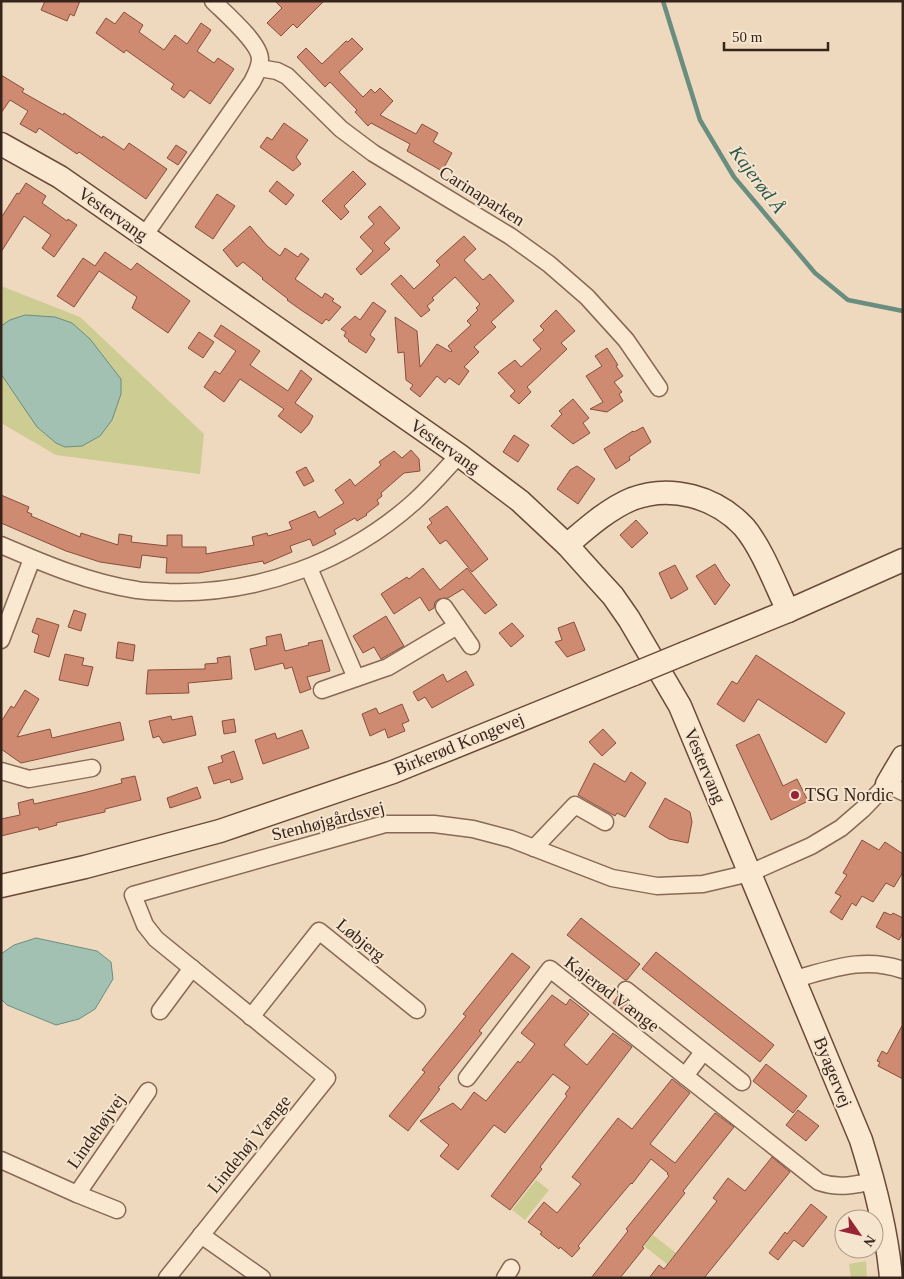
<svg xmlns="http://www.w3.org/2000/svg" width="904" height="1279" viewBox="0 0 904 1279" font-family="Georgia,serif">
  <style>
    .green { fill: #cdcc92 }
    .water { fill: #a2c1b3; stroke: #698e80 }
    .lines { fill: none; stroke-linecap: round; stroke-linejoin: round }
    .stream { stroke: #698e80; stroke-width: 4.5 }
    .building { fill: #cf8b72; stroke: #884e3b }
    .street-casing { stroke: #886956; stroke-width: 19 }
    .secondary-casing { stroke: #6a4b39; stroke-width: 25 }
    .street { stroke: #fae8d1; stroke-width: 16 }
    .secondary { stroke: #fae8d1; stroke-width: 22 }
    .secondary-bridge-casing { stroke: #6a4b39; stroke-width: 25; stroke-linecap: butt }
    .secondary-bridge { stroke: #fae8d1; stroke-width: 22 }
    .poi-dot { fill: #992436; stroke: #f6e5ce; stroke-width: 2 }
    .labels { text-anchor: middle; stroke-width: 4; stroke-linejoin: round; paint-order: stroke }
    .street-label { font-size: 18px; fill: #37251b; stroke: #f6e5ce }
    .poi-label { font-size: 18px; fill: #37251b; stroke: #f6e5ce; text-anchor: start }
    .water-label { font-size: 19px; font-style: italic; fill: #2a574e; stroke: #f6e5ce }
  </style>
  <rect width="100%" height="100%" fill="#efd9be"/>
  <g class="green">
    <polygon points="1,286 80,317 204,434 200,474 56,455 1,423"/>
    <polygon points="536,1180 549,1190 525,1220 512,1210"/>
    <polygon points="653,1235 676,1253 667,1264 644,1246"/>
    <polygon points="866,1261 867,1278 851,1278 849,1264"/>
  </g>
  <g class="water">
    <polygon points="25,315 55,317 72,323 90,339 121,379 121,394 112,420 100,436 82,446 65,447 56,443 37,427 1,374 1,326 10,320"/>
    <polygon points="36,938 97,951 111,962 113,979 95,1009 79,1019 56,1025 7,1005 1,999 1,954 14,945"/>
  </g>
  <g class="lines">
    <polyline class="stream" points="663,1 700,120 734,177 815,273 848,300 903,311"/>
  </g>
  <g class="building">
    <polygon points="45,1 80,1 74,16 70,14 67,21 41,10"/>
    <polygon points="275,1 324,1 297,28 293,24 281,36 267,23 282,8"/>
    <polygon points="124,12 143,25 139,32 164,50 175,35 187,44 201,23 211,30 197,51 214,63 218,58 234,69 210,104 190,90 184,98 171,89 174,84 126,50 124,53 96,33 106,18 115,24"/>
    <polygon points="352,38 363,49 339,72 363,97 371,89 375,93 380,88 393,101 380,115 416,134 422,124 438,133 433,142 452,153 442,171 407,151 410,144 371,123 368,126 355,112 357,110 330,82 325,87 297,57 306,48 322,64 346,41 348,42"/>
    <polygon points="1,75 24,89 22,92 63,115 64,113 102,138 103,136 124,150 129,143 167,169 146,199 79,152 77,154 39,128 36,133 20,124 28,111 10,100 1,113"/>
    <polygon points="284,123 308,140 296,157 301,164 293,171 260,147 267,137 272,140"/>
    <polygon points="176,145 187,152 178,165 167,158"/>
    <polygon points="353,171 366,184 344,206 349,212 341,220 322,201"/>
    <polygon points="277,181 294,195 286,205 269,191"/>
    <polygon points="26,183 46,196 42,203 67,221 68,219 77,225 54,257 42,248 51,235 24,216 1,252 1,218 17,193 19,194"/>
    <polygon points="217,194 235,206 213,239 195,227"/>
    <polygon points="380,206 400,228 384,243 390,249 361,275 356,269 373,251 360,237 374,224 368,217"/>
    <polygon points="250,226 267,246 280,256 285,248 298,257 301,253 309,259 295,279 322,298 325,293 334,299 332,301 341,307 329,321 326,319 322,324 301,310 287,300 288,299 262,279 263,278 243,262 237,267 223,250"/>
    <polygon points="464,236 476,249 464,260 483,280 490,274 514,301 491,322 496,327 474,347 479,352 464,367 469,371 459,385 449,378 445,383 437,376 420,397 410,389 413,385 406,380 404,352 398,353 395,317 417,331 420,367 437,344 451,352 452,351 448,346 471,325 467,321 478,310 476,308 480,304 455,277 432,298 434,300 427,306 430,310 421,317 391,284 401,275 414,289 440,265 436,261"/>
    <polygon points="105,252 131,270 137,263 190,301 168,333 132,308 137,297 99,271 74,307 57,296 83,258 95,266"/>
    <polygon points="373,302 386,311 371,333 370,335 375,339 366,353 348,341 349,340 344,336 346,332 341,329 355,316 360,320"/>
    <polygon points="556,310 575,331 561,343 567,349 527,387 531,392 519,404 510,396 515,391 498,373 515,360 521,367 541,349 533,340 544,330 540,326"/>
    <polygon points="221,325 260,351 250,365 288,391 301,370 312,379 295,403 313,416 309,424 301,433 278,416 284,409 240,379 224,402 204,387 215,371 220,374 236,351 214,336"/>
    <polygon points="199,332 214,342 203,358 188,348"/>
    <polygon points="607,348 618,365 616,366 623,376 614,382 622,392 619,394 623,401 607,412 590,409 603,402 586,376 602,366 595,356"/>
    <polygon points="573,399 589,418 583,423 590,433 573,444 551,426 562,414 559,411"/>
    <polygon points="643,427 651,442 629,457 630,460 616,469 604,449 633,431 634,432"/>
    <polygon points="514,435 529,445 518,462 503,452"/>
    <polygon points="411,450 419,459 420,471 404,473 381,493 382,496 377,500 379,504 366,514 367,515 357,521 355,518 334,530 336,534 313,546 310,539 290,546 292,552 264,564 263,561 199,573 166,573 167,558 142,555 140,568 100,562 66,551 1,523 1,495 29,507 27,512 32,514 31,516 80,537 81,533 118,545 119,534 132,536 131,542 167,546 167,535 182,535 182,547 206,547 206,554 254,545 252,537 267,533 268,536 292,529 289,522 315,511 319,518 344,503 335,490 350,479 355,486 381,465 379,462 394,451 402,458"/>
    <polygon points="577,466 595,479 578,504 557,489 570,470"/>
    <polygon points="306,467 314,481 304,486 296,472"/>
    <polygon points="447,506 488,559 472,572 446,540 440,544 427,527 432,523 429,519"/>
    <polygon points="636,520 648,533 632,548 620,535"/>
    <polygon points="715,564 725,580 730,585 715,605 696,576"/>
    <polygon points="675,565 688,589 671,599 659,573"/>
    <polygon points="423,568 440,590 467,568 497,605 485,614 463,589 448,598 439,599 435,602 434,608 429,611 420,597 394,614 381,594 407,577 409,579"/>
    <polygon points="74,610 86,614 81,631 68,627"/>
    <polygon points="386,616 404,646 381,659 374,647 363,653 353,636"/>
    <polygon points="37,618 59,625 49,657 34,652 39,635 32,632"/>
    <polygon points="574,622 585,650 567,657 555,642 562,640 558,628"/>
    <polygon points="512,623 524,636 511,647 499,633"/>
    <polygon points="281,634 285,651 309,645 308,643 322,640 330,671 307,677 311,689 300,693 292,667 285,669 283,663 255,670 250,649 267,645 266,637"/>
    <polygon points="118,642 135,645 133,661 116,658"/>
    <polygon points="65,654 84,658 82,665 93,667 88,686 59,680"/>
    <polygon points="756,655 845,713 826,743 758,699 744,722 717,704 732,681 737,684"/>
    <polygon points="230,656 232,679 188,683 189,693 146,694 148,670 205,669 205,664 218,663 217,658"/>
    <polygon points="466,671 474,685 432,708 425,697 418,701 413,692 443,674 447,682"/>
    <polygon points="25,690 39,699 17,737 50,729 52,738 120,722 124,740 21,763 1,749 1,722 11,706 14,708"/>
    <polygon points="402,704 409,721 402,724 405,731 388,738 385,729 370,736 362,714 376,708 379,714"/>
    <polygon points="171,716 172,720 192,716 196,735 163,743 159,736 153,738 149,721"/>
    <polygon points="234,719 236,732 224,734 222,721"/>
    <polygon points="603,729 616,743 602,756 589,742"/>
    <polygon points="302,730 309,748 263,764 255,740 275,733 277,739"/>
    <polygon points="759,734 783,786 797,779 808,801 771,820 736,745"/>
    <polygon points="234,751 243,779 231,783 230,779 214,784 208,767 223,762 221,756"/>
    <polygon points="594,763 625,782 631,772 646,783 625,817 617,813 615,816 578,795"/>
    <polygon points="135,776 141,800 105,809 105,812 56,823 57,825 39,830 38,827 1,836 1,819 20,815 18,803 33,799 34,804 87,792 122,783 121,779"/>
    <polygon points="197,787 201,798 170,808 167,798"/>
    <polygon points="665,798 690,812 692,822 688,843 669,839 649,827"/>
    <polygon points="862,840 879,850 885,842 903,854 903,872 894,887 886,883 873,902 862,896 856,906 852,903 842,920 830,912 841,896 835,893 847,875 843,873"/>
    <polygon points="884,912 891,915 893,913 903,918 903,932 899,940 876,927"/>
    <polygon points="581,918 640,964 627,980 625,980 567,935"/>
    <polygon points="656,952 774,1045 760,1062 642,969"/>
    <polygon points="512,953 530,967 479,1031 482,1033 438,1088 440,1089 408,1131 389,1116 425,1072 422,1070 466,1016 463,1014"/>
    <polygon points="552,995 566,1005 570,999 589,1014 564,1045 587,1065 613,1033 632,1047 540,1167 542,1169 510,1210 491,1196 567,1096 565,1094 570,1087 553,1074 505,1133 494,1125 458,1170 440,1156 449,1145 420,1121 453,1103 461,1110 474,1092 486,1101 518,1061 520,1063 535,1044 521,1033"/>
    <polygon points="618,996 632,1007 627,1013 613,1003"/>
    <polygon points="903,1024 903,1079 878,1066 880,1062 877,1061 882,1051 887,1054"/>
    <polygon points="766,1064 807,1096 793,1113 753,1081"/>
    <polygon points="672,1079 690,1093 650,1144 675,1163 715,1113 734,1127 683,1191 685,1193 642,1247 644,1248 620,1278 591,1278 628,1231 626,1229 669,1176 667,1174 668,1173 651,1159 632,1184 631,1183 578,1246 580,1248 572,1257 560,1247 559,1249 540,1234 542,1232 528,1222 544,1202 557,1213 581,1184 572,1177 618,1118 632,1129"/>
    <polygon points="798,1110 819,1126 806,1141 786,1125"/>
    <polygon points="772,1157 790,1172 704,1278 649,1278 659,1265 664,1269 717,1201 713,1198 728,1178 745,1191"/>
    <polygon points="811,1204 827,1217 803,1247 794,1240 778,1260 769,1253 785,1232 787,1234"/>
  </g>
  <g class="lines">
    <defs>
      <g id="street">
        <polyline points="259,68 277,71 287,76 341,129 373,153 510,236 549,264 587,297 626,340 659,388"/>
        <path d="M 144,236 L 252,82 C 256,74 260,67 260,59 C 260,43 225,13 213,1"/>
        <path d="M 1,545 C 45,564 90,583 137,590 C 147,592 158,591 168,592 C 257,595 347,562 414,502 C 430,488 444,471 459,455"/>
        <polyline points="309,568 356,678"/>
        <polyline points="444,607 471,646"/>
        <polyline points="1,640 32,559"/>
        <polyline points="322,690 388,667 457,626"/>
        <polyline points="1,771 29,779 92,768"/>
        <polyline points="534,848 575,805 605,822"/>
        <path d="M 795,979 C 832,969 864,956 903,970"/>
        <polyline points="626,990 742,1082"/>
        <polyline points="160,1011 192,968"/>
        <polyline points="251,1017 319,931 417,1010"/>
        <polyline points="685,1076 703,1052"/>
        <path d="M 467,1078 L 550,969 L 819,1182 C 840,1189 853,1185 874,1181"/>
        <polyline points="1,1160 77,1194 117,1210"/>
        <polyline points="77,1194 148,1091"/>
        <polyline points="201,1235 262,1278"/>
        <polyline points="167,1278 327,1078 156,939 145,925 133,895 385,824 434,824 473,829 511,839 612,878 657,886 703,884 750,873 811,846 841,828 863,809 887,784 903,792"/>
        <polyline points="505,1278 511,1268"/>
      </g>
      <g id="secondary">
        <path d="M 1,144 L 60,177 L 459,455 L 520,501 L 567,545 L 593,574 L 613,596 L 629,619 L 680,706 L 861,1140 C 875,1185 887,1231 891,1278"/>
        <path d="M 567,545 C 587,528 608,509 632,499 C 671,484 716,497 744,527 C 762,548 776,586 788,611"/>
        <polyline points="685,653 788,611 903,560"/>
        <polyline points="887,784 903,757"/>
        <polyline points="1,886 85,867 220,831 393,772 634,674"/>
      </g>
    </defs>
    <use href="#street" class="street-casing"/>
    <use href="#secondary" class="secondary-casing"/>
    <use href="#street" class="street"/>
    <use href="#secondary" class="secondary"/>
    <defs>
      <polyline id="secondary-bridge" points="634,674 685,653"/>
    </defs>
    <use href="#secondary-bridge" class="secondary-bridge-casing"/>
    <use href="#secondary-bridge" class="secondary-bridge"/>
  </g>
  <circle class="poi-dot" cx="795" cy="795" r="5"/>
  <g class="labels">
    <g class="street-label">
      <text transform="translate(482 196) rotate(32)" y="6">Carinaparken</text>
      <text transform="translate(113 214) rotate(35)" y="6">Vestervang</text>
      <text transform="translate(445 446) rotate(35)" y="6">Vestervang</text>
      <text transform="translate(459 744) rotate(-22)" y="6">Birkerød Kongevej</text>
      <text transform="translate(705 766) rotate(67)" y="6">Vestervang</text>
      <text transform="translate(328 821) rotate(-14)" y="6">Stenhøjgårdsvej</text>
      <text transform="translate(361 940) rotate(39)" y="6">Løbjerg</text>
      <text transform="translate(612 994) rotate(37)" y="6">Kajerød Vænge</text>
      <text transform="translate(833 1072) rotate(68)" y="6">Byagervej</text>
      <text transform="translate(96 1131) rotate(-55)" y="6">Lindehøjvej</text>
      <text transform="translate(249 1144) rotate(-51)" y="6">Lindehøj Vænge</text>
    </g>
    <g class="poi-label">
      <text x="805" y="801">TSG Nordic</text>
    </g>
    <g class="water-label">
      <text transform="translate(758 179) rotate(53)" y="7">Kajerød Å</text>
    </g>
  </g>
  <rect width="904" height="1279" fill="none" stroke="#37251b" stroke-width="5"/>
  <g transform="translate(859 1234) rotate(124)"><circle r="24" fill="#f6e5ce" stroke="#aa9886"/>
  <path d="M0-4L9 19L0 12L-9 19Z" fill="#992436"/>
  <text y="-8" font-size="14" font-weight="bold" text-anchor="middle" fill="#37251b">N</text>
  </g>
  <path d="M724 42v8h104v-8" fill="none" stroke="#37251b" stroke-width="2.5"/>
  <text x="732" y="42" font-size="15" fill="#37251b" stroke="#f6e5ce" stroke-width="4" paint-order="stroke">50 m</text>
</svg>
